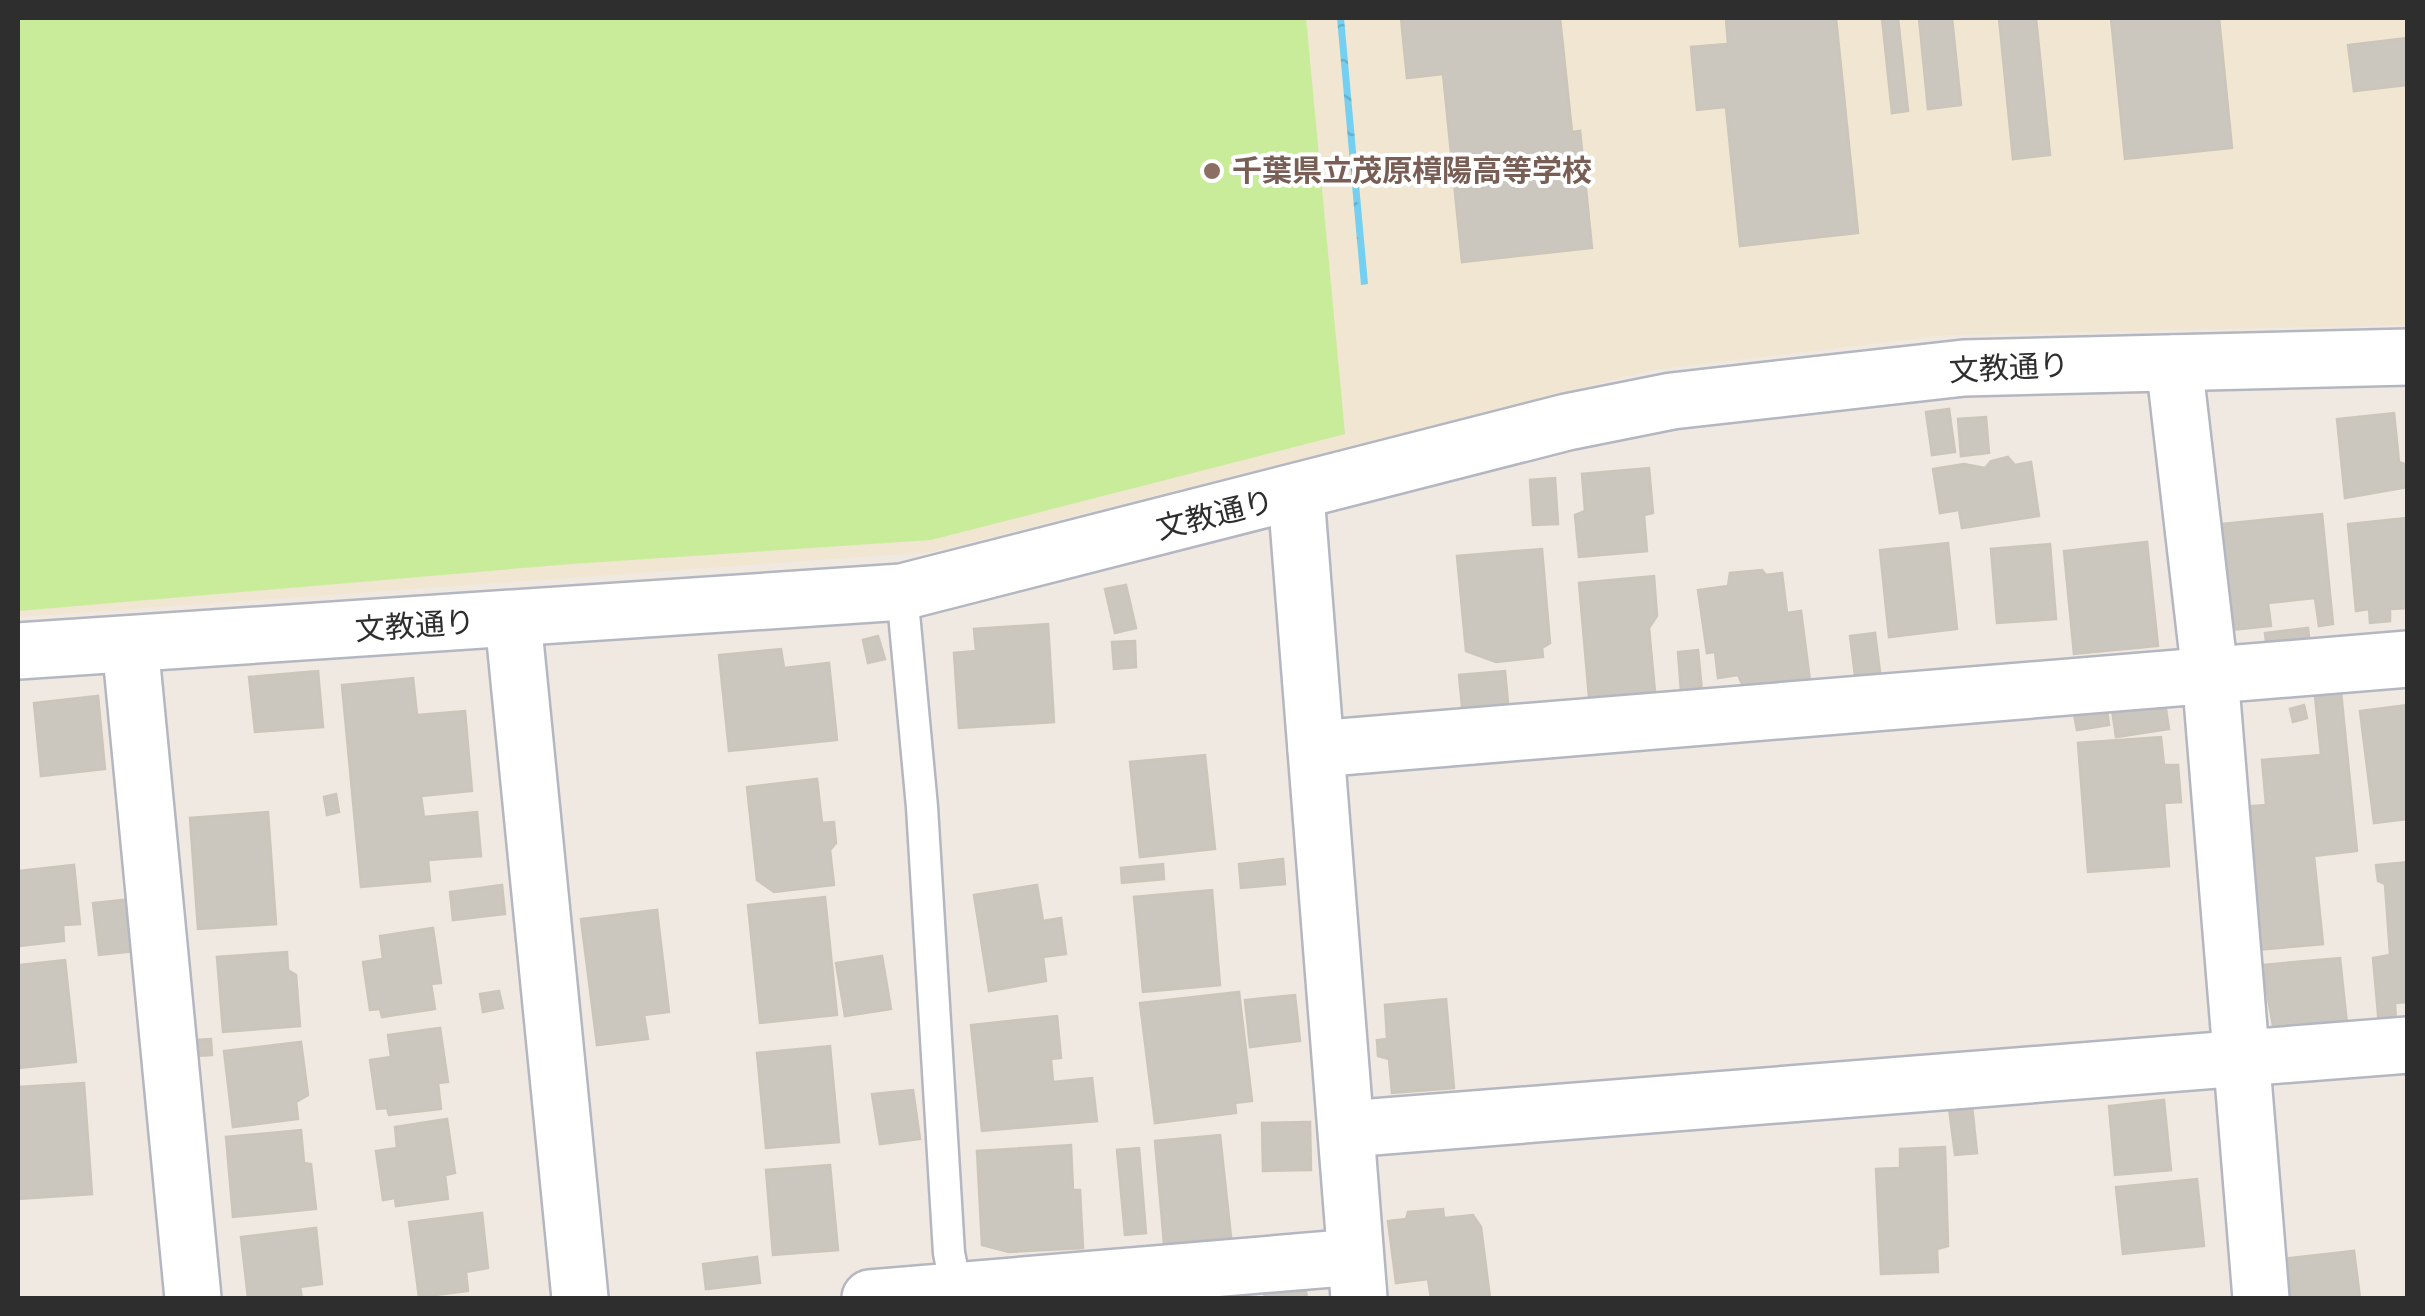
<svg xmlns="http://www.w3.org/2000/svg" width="2425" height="1316" viewBox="0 0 2425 1316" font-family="'Titillium Web','Noto Sans JP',sans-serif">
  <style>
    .education { fill: #f0e6d1 }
    .pitch { fill: #c9ec9a }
    .water { fill: url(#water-ripples) }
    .building { fill: #cbc7bf; stroke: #cbc5ba; stroke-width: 2.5 }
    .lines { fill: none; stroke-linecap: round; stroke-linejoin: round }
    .lane-casing { stroke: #b4b7c1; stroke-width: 35 }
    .street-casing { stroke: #b4b7c1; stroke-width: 60 }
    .secondary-casing { stroke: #b4b7c1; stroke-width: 60 }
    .lane { stroke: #fff; stroke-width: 30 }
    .street { stroke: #fff; stroke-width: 55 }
    .secondary { stroke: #fff; stroke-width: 55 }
    .education-dot { fill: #8d6e63; stroke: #fff; stroke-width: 4 }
    .labels { text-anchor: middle; stroke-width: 8; stroke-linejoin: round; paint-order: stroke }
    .education-label { font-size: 30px; font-weight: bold; fill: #785e54; stroke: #fff; text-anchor: start }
    .street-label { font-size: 30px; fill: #2e2e2e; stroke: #fff }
  </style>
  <defs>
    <pattern id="water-ripples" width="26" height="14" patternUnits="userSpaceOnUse" patternTransform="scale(2.5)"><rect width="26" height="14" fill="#75cff0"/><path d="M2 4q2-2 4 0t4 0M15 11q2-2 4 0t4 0" fill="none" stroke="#66b2ce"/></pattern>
  </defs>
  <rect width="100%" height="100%" fill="#efe9e1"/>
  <polygon class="education" points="18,18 2407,18 2407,325 1946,335 1652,370 932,552 18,617"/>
  <polygon class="pitch" points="18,18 1306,18 1345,434 931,540 571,564 18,611"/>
  <polygon class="water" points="1337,18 1344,18 1368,284 1361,285"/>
  <g class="building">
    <polygon points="1401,18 1560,18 1572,132 1580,131 1592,248 1462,262 1443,74 1407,78"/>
    <polygon points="1726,18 1836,18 1858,233 1740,246 1726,107 1697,110 1691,47 1728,44"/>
    <polygon points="1882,18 1898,18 1908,111 1892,113"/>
    <polygon points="1919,18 1952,18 1961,105 1928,109"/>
    <polygon points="1999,18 2036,18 2050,155 2013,159"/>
    <polygon points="2111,18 2219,18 2232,148 2125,159"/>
    <polygon points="2408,38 2408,85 2354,91 2348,45"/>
    <polygon points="1949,409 1955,452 1932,455 1926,412"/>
    <polygon points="2394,413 2399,462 2407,465 2408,487 2345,498 2337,419"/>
    <polygon points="1986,417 1989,453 1961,456 1958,419"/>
    <polygon points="2008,457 2015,465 2031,462 2039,516 1962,528 1959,510 1940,513 1933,469 1964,464 1985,468 1991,461"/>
    <polygon points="1649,468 1653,513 1644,515 1647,551 1579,557 1575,515 1585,511 1582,474"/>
    <polygon points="1555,478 1558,524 1533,525 1530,480"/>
    <polygon points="2322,514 2333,624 2319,626 2315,598 2268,603 2271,626 2232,630 2221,524"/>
    <polygon points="2408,518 2408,608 2390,609 2390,621 2370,623 2369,609 2356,611 2348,524"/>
    <polygon points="2147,542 2158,646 2074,654 2064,551"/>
    <polygon points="1948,543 1957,629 1889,637 1880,550"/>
    <polygon points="2050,544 2056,619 1997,623 1991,549"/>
    <polygon points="1542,549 1550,643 1542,648 1543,657 1496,662 1466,651 1457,556"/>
    <polygon points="1762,570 1766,575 1782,573 1787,613 1801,611 1810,681 1745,690 1738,675 1718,678 1715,652 1707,653 1698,590 1728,586 1730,573"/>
    <polygon points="1654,576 1657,616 1649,628 1655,692 1589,697 1579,583"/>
    <polygon points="1126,585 1136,628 1115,633 1105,589"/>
    <polygon points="1048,624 1054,722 959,728 954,653 976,651 974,629"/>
    <polygon points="2308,628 2310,647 2267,651 2265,633"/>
    <polygon points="1875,633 1881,680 1856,683 1850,636"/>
    <polygon points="878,636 885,659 868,663 863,640"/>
    <polygon points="1135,641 1136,667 1114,669 1112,642"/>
    <polygon points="781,649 784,668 829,663 837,740 729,751 719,655"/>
    <polygon points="1698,650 1702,691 1681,692 1678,652"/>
    <polygon points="318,671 323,727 255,732 249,677"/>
    <polygon points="1505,671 1509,714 1463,717 1459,675"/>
    <polygon points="413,678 417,715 465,711 472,791 421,796 424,817 477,812 481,856 428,860 430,881 361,887 342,685"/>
    <polygon points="2341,692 2357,851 2314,856 2323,944 2256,950 2241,807 2266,805 2262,760 2321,755 2315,696"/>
    <polygon points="98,696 105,769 41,776 34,703"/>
    <polygon points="2165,703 2169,729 2116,737 2112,710"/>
    <polygon points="2304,705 2307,718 2293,722 2290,709"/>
    <polygon points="2408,705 2408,819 2374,823 2360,711"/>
    <polygon points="2107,710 2109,725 2077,730 2074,714"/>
    <polygon points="2161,737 2164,765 2178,765 2181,802 2164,803 2169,866 2088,872 2078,743"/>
    <polygon points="1205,755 1215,849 1140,857 1130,762"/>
    <polygon points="817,779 822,823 834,822 836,843 830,850 834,885 774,892 757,880 747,787"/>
    <polygon points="336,794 339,812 327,815 324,797"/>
    <polygon points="268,812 276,924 198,929 190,818"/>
    <polygon points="1283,859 1285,884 1241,888 1239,864"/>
    <polygon points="2408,862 2408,1002 2395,1003 2396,1023 2379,1025 2373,958 2390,955 2385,884 2378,881 2376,865"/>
    <polygon points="1163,864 1164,879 1122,883 1121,868"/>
    <polygon points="74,865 80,924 63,925 64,941 18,946 18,871"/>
    <polygon points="502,885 505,914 453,920 450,892"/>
    <polygon points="1037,885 1043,921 1061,918 1066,954 1043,957 1046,981 989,991 974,895"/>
    <polygon points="1212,890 1220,985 1143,992 1134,897"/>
    <polygon points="825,897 837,1015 760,1023 748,905"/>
    <polygon points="131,899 137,951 99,955 93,903"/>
    <polygon points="657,910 669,1012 644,1015 648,1039 597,1045 581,919"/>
    <polygon points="433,928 441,983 431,984 435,1009 382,1017 380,1009 370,1010 363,962 383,959 380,936"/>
    <polygon points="287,952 288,970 296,975 300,1026 223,1032 217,957"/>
    <polygon points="882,956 891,1009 845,1016 836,963"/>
    <polygon points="2340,958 2347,1024 2274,1031 2262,965"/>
    <polygon points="65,960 76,1062 18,1068 18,965"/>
    <polygon points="499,991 503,1008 483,1012 480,994"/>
    <polygon points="1239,992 1252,1101 1235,1103 1236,1113 1155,1123 1140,1003"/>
    <polygon points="1295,995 1300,1041 1250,1047 1245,1000"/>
    <polygon points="1446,999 1454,1088 1392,1093 1389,1059 1378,1056 1377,1040 1387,1039 1385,1005"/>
    <polygon points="1057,1016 1061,1058 1051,1059 1053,1082 1092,1078 1097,1121 982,1131 971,1025"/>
    <polygon points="440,1028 448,1082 438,1083 441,1109 389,1115 387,1108 377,1109 370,1060 391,1057 388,1035"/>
    <polygon points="211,1039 212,1055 196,1056 196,1040"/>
    <polygon points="301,1042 308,1095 296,1102 298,1119 233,1127 224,1051"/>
    <polygon points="830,1046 839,1142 766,1148 757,1053"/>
    <polygon points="84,1083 92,1194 18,1199 18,1087"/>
    <polygon points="913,1090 920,1139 880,1144 872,1094"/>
    <polygon points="2164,1100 2171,1170 2115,1175 2109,1106"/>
    <polygon points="1972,1105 1977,1153 1955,1155 1949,1108"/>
    <polygon points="447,1119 455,1173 445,1175 448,1199 396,1206 395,1198 383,1200 376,1151 397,1148 395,1127"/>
    <polygon points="1310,1122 1311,1170 1263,1171 1262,1123"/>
    <polygon points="301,1130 304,1163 311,1164 316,1209 233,1217 226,1137"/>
    <polygon points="1220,1135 1231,1237 1164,1244 1155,1141"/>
    <polygon points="1071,1145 1073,1190 1080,1190 1083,1248 1009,1252 982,1245 977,1151"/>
    <polygon points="1945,1147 1948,1246 1937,1249 1938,1272 1881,1274 1876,1169 1900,1168 1900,1149"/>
    <polygon points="1139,1148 1146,1233 1125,1235 1117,1150"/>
    <polygon points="830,1165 838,1250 773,1255 766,1170"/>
    <polygon points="2197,1179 2204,1246 2123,1254 2116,1187"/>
    <polygon points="1443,1209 1444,1218 1473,1215 1481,1227 1490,1298 1431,1298 1428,1279 1396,1283 1388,1221 1406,1219 1408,1212"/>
    <polygon points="482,1213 488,1268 466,1272 468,1291 419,1297 409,1222"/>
    <polygon points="316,1228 322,1284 300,1287 302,1298 248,1298 241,1237"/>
    <polygon points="2354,1251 2360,1298 2288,1298 2282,1259"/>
    <polygon points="757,1257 760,1283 706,1289 703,1264"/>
    <polygon points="1305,1286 1307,1298 1265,1298 1264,1291"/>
  </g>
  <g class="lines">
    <defs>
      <polyline id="lane" points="902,592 922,807 949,1253 958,1298"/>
      <g id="street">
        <polyline points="2174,363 2210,674 2261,1298"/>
        <polyline points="1296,495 1359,1298"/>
        <polyline points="513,620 580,1298"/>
        <polyline points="130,644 193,1298"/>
        <polyline points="1316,749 2408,659"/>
        <polyline points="1347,1129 2408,1045"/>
        <polyline points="870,1298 1355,1257"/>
      </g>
      <polyline id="secondary" points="18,651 902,592 1567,422 1672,401 1964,368 2408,357"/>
    </defs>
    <use href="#lane" class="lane-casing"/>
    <use href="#street" class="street-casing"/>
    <use href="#secondary" class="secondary-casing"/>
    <use href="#lane" class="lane"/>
    <use href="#street" class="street"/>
    <use href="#secondary" class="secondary"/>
  </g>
  <circle class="education-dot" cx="1212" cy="171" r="10"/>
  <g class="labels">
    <g class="education-label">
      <text x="1232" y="181">千葉県立茂原樟陽高等学校</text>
    </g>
    <g class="street-label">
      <text transform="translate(2009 368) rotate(-3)" y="10">文教通り</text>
      <text transform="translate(1215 515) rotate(-14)" y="10">文教通り</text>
      <text transform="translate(415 626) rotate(-4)" y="10">文教通り</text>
    </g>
  </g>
  <rect width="2425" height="1316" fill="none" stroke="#2e2e2e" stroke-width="40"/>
</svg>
